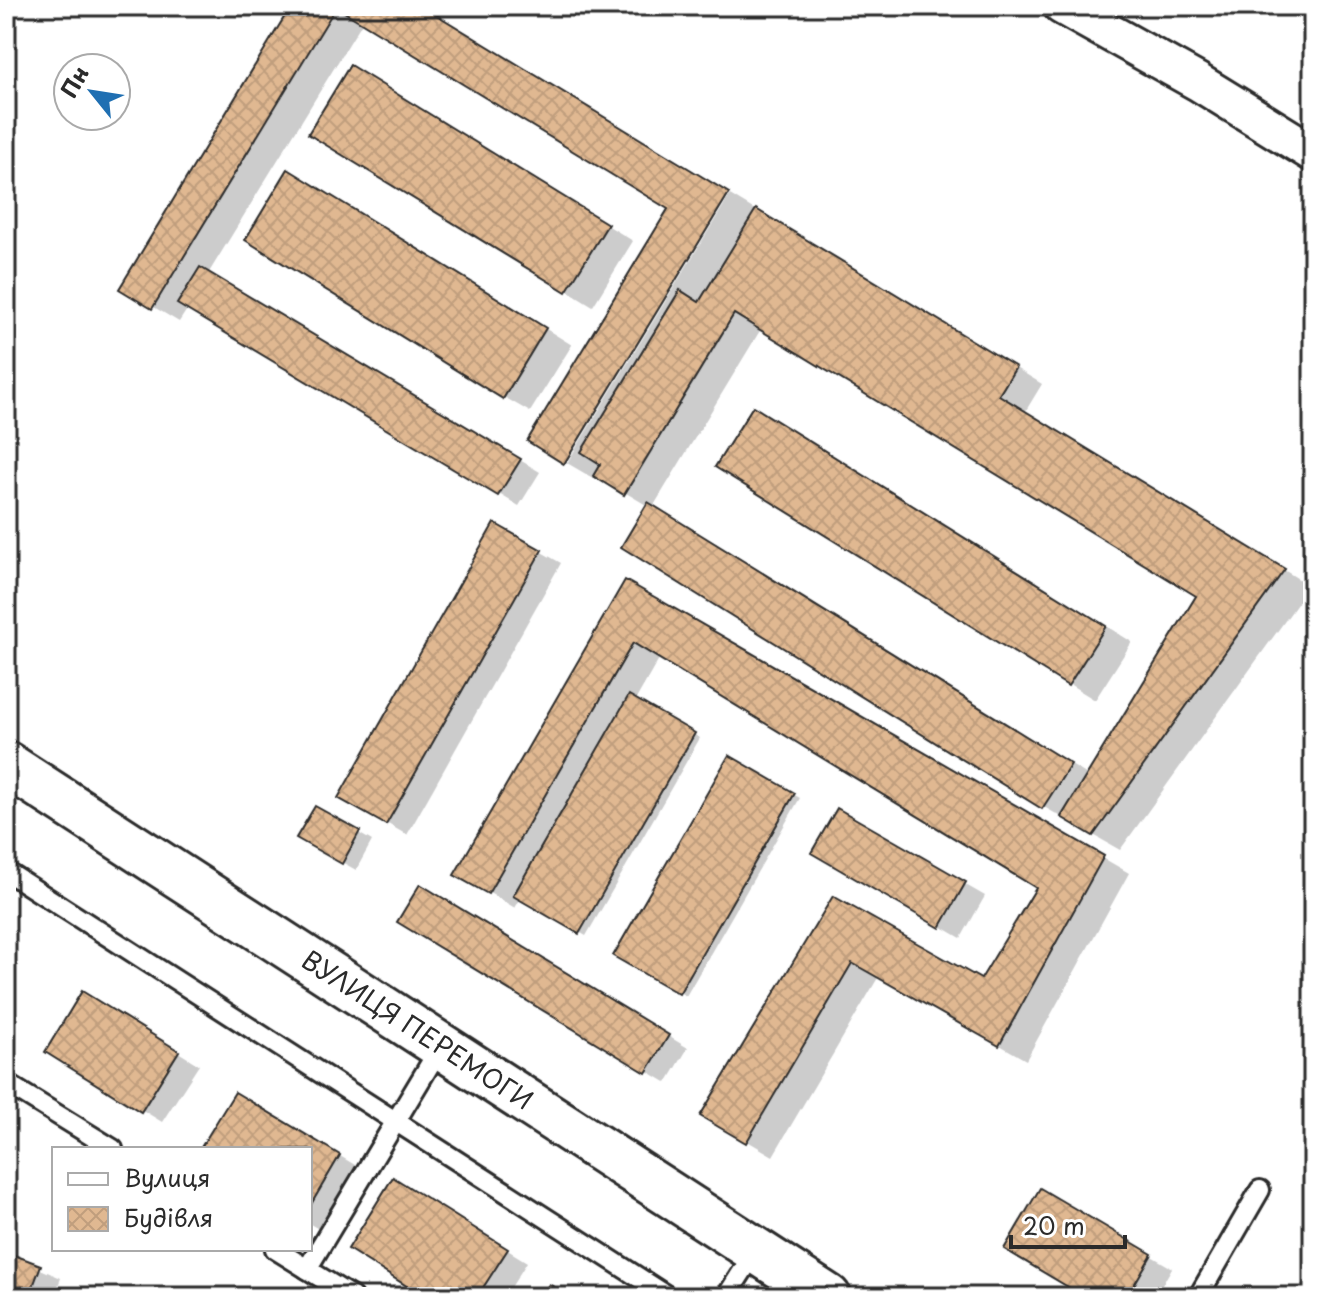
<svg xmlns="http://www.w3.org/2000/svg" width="1319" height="1303" viewBox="0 0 1319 1303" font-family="'Playpen Sans',sans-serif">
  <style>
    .shadow { fill: #0003; fill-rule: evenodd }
    .building { fill: url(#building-cross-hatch); stroke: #2b2b2b; stroke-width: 2 }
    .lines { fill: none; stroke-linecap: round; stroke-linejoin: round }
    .lane-casing { stroke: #2b2b2b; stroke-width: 24 }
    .street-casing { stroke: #2b2b2b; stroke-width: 42 }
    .secondary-casing { stroke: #2b2b2b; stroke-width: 50 }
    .lane { stroke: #fff; stroke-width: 18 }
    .street { stroke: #fff; stroke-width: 36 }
    .secondary { stroke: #fff; stroke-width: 44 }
    .labels { text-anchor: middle; stroke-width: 7; stroke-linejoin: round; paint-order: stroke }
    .street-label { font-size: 26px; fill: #2b2b2b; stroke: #fff }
  </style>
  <defs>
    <pattern id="building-cross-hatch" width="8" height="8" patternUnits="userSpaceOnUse" patternTransform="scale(2)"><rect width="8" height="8" fill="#e0b891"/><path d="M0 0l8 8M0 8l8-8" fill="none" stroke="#c09e7d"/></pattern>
  </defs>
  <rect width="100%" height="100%" fill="#fff"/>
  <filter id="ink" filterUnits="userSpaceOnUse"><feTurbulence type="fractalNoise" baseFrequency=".0125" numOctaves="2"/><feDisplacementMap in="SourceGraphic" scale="16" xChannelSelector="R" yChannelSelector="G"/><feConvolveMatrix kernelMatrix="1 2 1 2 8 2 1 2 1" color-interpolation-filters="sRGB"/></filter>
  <g filter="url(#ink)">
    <g class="shadow">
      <polygon points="293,6 420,6 671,209 363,21 208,274 540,472 519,506 188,308 179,322 122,288"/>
      <polygon points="377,83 633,241 593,306 311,133"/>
      <polygon points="315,187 572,345 530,412 504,397"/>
      <path d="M 730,195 L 1042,384 L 1025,412 L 1310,586 L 1120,850 L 1044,807 L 623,546 L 648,506 L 594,474 L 591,477 L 567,463 ZM 761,329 L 1199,595 L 1089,776 L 653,507 Z"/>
      <polygon points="780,424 1132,642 1095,700 717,466"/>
      <polygon points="495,526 561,563 407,835 341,797"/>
      <polygon points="625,582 1129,873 1026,1060 879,976 773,1156 703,1115 834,898 982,982 1039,887 660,657 635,701 700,738 586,936 521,898 515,908 457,874"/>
      <polygon points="730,758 800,798 686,996 616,955"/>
      <polygon points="316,808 372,841 356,870 299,838"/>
      <polygon points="837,811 985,896 961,938 813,852"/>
      <polygon points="441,899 688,1048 667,1083 399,922"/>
      <polygon points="103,1005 199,1065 162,1122 47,1052"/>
      <polygon points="236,1094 360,1168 322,1231 310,1224 310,1149 203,1149"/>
      <polygon points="1040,1191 1172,1268 1155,1297 1089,1297"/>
      <polygon points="414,1192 527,1262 505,1297 428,1297"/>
      <polygon points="6,1254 61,1278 54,1297 6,1297"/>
    </g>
    <g class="building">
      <polygon points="291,6 422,6 729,193 564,464 527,441 668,209 336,7 152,309 119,289"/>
      <polygon points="350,65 608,224 566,292 308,134"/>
      <polygon points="288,169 546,328 503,399 245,240"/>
      <polygon points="756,209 1016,367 999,395 1285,569 1093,836 1061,817 1196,596 734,314 624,495 593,476 600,464 581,452 680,290 699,302"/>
      <polygon points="200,267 521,459 498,496 177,304"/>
      <polygon points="753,406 1106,626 1068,686 715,467"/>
      <polygon points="648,502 1071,764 1042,809 621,547"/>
      <polygon points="494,523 542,550 386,825 338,798"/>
      <polygon points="625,580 1104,856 999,1046 852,963 746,1143 700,1116 833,896 981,979 1036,888 633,643 488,894 454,875"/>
      <polygon points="629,695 695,733 579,934 513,896"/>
      <polygon points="729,755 795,793 679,994 613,956"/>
      <polygon points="315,806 360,831 342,864 296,838"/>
      <polygon points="837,808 966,882 940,928 811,853"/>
      <polygon points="420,884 669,1035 646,1073 397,922"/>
      <polygon points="82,991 179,1051 141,1112 45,1052"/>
      <polygon points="235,1092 340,1155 310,1206 310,1149 200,1149"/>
      <polygon points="393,1177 508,1249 477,1297 424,1297 348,1249"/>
      <polygon points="1040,1188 1152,1254 1127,1297 1085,1297 1004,1249"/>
      <polygon points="6,1252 41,1265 29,1297 6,1297"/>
      <polygon points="549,1284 571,1297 541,1297"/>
    </g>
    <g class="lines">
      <defs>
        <g id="lane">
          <polyline points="6,871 669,1297"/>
          <polyline points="6,1083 113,1149"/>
          <polyline points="275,1249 352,1297"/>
          <polyline points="307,1269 441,1046"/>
          <polyline points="726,1297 756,1250"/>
          <polyline points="1198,1297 1260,1190"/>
        </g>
        <polyline id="street" points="1062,6 1198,82 1313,153"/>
        <g id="secondary">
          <path id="s1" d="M 6,764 L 828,1297"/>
        </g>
      </defs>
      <use href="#lane" class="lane-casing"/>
      <use href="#street" class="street-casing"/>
      <use href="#secondary" class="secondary-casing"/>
      <use href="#lane" class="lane"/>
      <use href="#street" class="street"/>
      <use href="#secondary" class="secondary"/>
    </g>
  </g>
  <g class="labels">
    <g class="street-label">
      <text dy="9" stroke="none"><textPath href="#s1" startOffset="490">ВУЛИЦЯ ПЕРЕМОГИ</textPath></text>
    </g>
  </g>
  <rect width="1319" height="1303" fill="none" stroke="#fff" stroke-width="32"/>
  <rect x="16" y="16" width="1287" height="1271" fill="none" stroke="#2b2b2b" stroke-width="3" filter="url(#ink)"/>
  <rect x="52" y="1147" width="260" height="104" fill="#ffffff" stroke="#aaaaaa" stroke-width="2"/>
  <rect x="68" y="1173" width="40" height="12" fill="#ffffff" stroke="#aaaaaa" stroke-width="2"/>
  <text x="124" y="1187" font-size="24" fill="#2b2b2b">Вулиця</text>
  <rect x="68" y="1207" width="40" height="24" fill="url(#building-cross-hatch)" stroke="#aaaaaa" stroke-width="2"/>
  <text x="124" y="1227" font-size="24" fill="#2b2b2b">Будівля</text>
  <g transform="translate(92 92) rotate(300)"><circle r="38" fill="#ffffff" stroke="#aaaaaa" stroke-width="2"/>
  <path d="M0-6L14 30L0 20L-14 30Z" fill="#1f6fb2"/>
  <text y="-12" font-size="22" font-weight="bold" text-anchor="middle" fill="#2b2b2b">Пн</text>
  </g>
  <path d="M1011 1235v12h114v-12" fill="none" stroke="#2b2b2b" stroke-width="4"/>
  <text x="1023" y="1235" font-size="24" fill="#2b2b2b" stroke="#ffffff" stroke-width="6" paint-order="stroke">20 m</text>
</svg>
